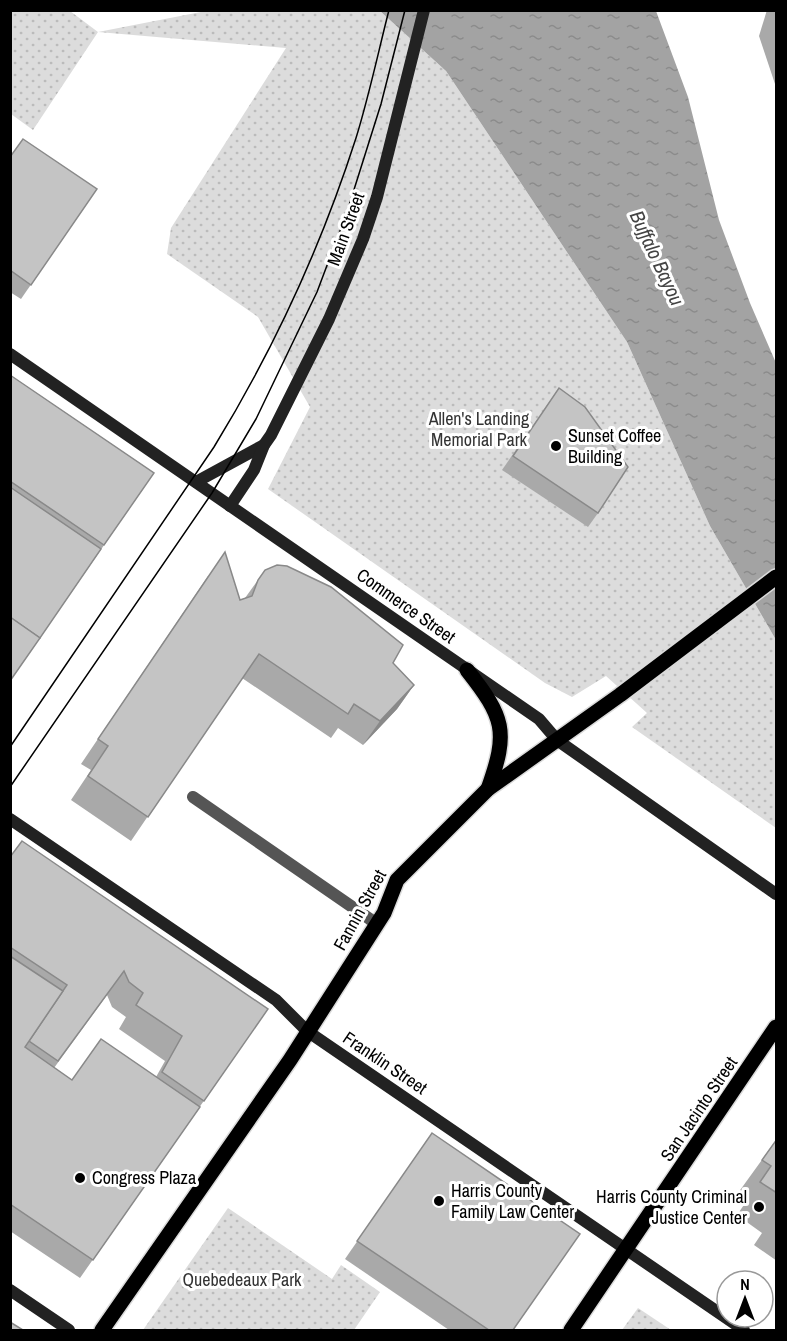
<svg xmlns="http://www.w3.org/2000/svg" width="787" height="1341" viewBox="0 0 787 1341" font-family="'Archivo Narrow',sans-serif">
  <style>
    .park { fill: url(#park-dots) }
    .water { fill: url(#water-ripples) }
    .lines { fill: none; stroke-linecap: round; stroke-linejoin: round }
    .primary-casing { stroke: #dbdbdb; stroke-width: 18 }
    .lane { stroke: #555; stroke-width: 12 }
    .secondary { stroke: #222; stroke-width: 12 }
    .primary { stroke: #000; stroke-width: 15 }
    .tram { stroke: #000; stroke-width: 1.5 }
    .wall { fill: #a9a9a9; fill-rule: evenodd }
    .shaded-wall { fill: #898989 }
    .building { fill: #c4c4c4; stroke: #898989; stroke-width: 1.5 }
    .poi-dot { fill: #000; stroke: #fff; stroke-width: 2 }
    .labels { text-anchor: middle; stroke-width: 6; stroke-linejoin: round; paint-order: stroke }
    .street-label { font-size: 18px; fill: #000; stroke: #fff }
    .park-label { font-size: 18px; fill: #333; stroke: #fff }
    .poi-label { font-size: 18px; fill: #000; stroke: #fff; text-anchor: start }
    .water-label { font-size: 20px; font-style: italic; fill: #444; stroke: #fff }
  </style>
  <defs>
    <pattern id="park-dots" width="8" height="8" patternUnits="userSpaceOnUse" patternTransform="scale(1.5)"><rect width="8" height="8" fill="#dcdcdc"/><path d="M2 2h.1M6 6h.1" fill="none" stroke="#bbb" stroke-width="1.8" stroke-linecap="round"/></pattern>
    <pattern id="water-ripples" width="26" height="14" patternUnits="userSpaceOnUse" patternTransform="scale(1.5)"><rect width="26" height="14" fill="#a3a3a3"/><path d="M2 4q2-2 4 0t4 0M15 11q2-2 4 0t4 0" fill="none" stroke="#8b8b8b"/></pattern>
  </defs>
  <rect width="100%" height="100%" fill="#fff"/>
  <g class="park">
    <polygon points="11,11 70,11 98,32 206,11 380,11 446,71 627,342 710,526 776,640 776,828 632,727 647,713 606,676 572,697 545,683 268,489 310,407 258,317 167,254 171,228 286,48 98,32 33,130 11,114"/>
    <polygon points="228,1208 332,1279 341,1265 380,1292 354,1330 143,1330"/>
    <polygon points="638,1308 671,1330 622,1330"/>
  </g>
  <polygon class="water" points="380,11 656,11 688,97 719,220 750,303 776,363 776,640 710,526 627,342 446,71"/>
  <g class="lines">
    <defs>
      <g id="primary">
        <path d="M 467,670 C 504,717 509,731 488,789"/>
        <polyline points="102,1330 290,1060 384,913 397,880 488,789 620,695 776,577"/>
        <polyline points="571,1330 776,1027"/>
      </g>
    </defs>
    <use href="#primary" class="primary-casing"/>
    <polyline class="lane" points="193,797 377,924"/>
    <g class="secondary">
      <polyline points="10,354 539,719 557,740 776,894"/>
      <polyline points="196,482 264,445"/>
      <polyline points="230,506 254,470 264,445 271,435 329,319 363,239 377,197 424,10"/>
      <polyline points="10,819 276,1000 307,1031 744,1330"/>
      <polyline points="10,1290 69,1330"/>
    </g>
    <use href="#primary" class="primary"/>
    <g class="tram">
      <path d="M 10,747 L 214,447 C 274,349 321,247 356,138 C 369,96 378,53 389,10"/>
      <polyline points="10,787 212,493 256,419 317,292 346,215 381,104 405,10"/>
    </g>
  </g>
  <g class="wall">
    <polygon points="767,10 777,10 777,90 759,36"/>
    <polygon points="10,156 97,189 21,299 10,292"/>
    <polygon points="10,375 154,473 10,681"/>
    <polygon points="559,388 598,513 588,527 502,470"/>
    <polygon points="208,576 240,600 245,598 258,580 393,663 414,685 397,709 363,745 338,728 331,738 242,678 131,841 71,800 91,770 81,764"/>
    <path d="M 10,857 L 268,1009 L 80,1278 L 10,1231 ZM 107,995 L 112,1007 L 126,1017 L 119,1029 L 165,1061 L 156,1077 L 72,1080 L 54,1068 Z"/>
    <polygon points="432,1133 513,1330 449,1330 345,1259"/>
    <polygon points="777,1139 777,1261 754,1245 762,1233 737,1215 748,1199 738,1193"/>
  </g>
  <polygon class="shaded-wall" points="414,685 397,709 363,745 380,721"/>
  <g class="building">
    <polygon points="23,139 97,189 31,285 10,270 10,157"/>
    <polygon points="10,375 154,473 104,545 10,481"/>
    <polygon points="559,388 585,407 628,467 598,513 513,456"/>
    <polygon points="10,487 101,549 40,638 10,617"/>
    <polygon points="225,552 240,600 252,596 258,580 265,570 277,565 287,566 331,587 403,645 393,663 414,685 380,721 354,704 348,714 259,654 148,817 88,776 108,746 98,739"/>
    <polygon points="10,617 40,638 10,681"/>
    <polygon points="22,841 268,1009 204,1101 162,1072 182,1036 136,1005 143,993 129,982 124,971 58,1061 29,1041 67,985 10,947 10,857"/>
    <polygon points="10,956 63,991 25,1047 72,1080 101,1039 200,1107 93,1260 10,1204"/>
    <polygon points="432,1133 580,1234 513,1330 489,1330 357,1241"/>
    <polygon points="777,1139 777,1193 760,1182 771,1166 762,1160"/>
    <polygon points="10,1322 23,1330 10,1330"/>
  </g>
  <g class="poi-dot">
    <circle cx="556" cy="446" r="6"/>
    <circle cx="80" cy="1178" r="6"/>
    <circle cx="439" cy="1201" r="6"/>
    <circle cx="759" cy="1207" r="6"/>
  </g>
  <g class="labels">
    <g class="street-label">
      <text transform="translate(346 229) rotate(-70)" y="6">Main Street</text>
      <text transform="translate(406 606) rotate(35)" y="6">Commerce Street</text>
      <text transform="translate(360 910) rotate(-61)" y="6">Fannin Street</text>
      <text transform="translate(385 1063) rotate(34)" y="6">Franklin Street</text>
      <text transform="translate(699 1109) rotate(-56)" y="6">San Jacinto Street</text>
    </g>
    <g class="park-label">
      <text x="479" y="425">Allen's Landing<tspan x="479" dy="21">Memorial Park</tspan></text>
      <text x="242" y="1286">Quebedeaux Park</text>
    </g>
    <g class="poi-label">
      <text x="568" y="442">Sunset Coffee<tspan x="568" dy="21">Building</tspan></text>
      <text x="92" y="1184">Congress Plaza</text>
      <text x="451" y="1197">Harris County<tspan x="451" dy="21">Family Law Center</tspan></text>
      <text x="747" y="1203" text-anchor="end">Harris County Criminal<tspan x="747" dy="21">Justice Center</tspan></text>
    </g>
    <g class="water-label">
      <text transform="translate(657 258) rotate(65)" y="7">Buffalo Bayou</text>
    </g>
  </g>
  <rect width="787" height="1341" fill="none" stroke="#000000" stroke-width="24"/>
  <g transform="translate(745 1299)"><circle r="28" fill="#ffffff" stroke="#999999" stroke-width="1.5"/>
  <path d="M0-4.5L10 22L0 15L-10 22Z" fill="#000000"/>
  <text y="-9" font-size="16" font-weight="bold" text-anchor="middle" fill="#000000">N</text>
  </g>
</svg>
